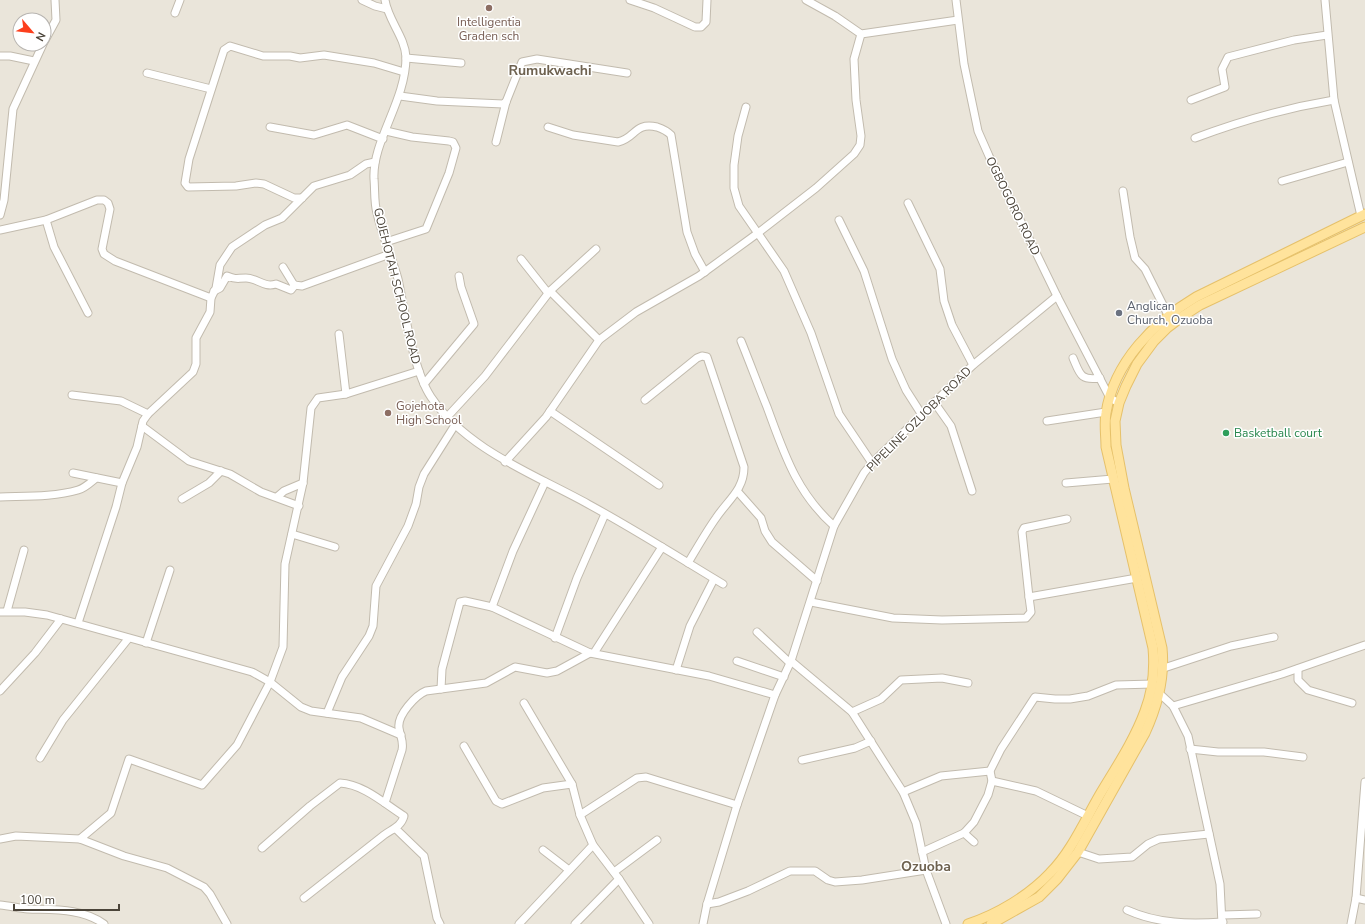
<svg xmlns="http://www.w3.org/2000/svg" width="1365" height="924" viewBox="0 0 1365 924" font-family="'Nunito Sans',sans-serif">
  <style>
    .residential { fill: #eae5da; fill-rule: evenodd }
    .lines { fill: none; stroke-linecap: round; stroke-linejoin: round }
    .minor-casing { stroke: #c2bbae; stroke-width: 9 }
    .major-casing { stroke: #e6c16a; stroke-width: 11 }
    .minor { stroke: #fff; stroke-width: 7 }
    .major { stroke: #ffe39c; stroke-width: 9 }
    .education-dot { fill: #8d6e63; stroke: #fff; stroke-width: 1.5 }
    .worship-dot { fill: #6b7280; stroke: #fff; stroke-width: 1.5 }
    .leisure-dot { fill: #2e9e5b; stroke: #fff; stroke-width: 1.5 }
    .labels { text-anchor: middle; stroke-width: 3; stroke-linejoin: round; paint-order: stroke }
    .education-label { font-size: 12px; fill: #785e54; stroke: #fff }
    .street-label { font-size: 12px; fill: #4b4439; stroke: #fff }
    .worship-label { font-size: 12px; fill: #5b616d; stroke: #fff; text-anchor: start }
    .leisure-label { font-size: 12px; fill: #27864d; stroke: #fff; text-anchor: start }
    .quarter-label { font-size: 14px; font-weight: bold; fill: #6e6250; stroke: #fff }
  </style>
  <rect width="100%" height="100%" fill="#f6f3ec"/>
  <path class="residential" d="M 0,0 L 1365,0 L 1365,924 L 0,924 ZM 20,20 L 44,20 L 44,44 L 20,44 Z"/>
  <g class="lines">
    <defs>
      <g id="minor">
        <polyline points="362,0 375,6 387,9"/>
        <path d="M 385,0 C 388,20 405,37 406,57 C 406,101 372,141 374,179 C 375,190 374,203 377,213 C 382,236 392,257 398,279 C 405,312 413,370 431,397 C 467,450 534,474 588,504 C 634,529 678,557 723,584"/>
        <polyline points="630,0 654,8 695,27 701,27 706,22 707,0"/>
        <polyline points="806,0 835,16 861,34 958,20"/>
        <polyline points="956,0 964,64 978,131 989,156 1057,296 1110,398 1119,403"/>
        <polyline points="1325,0 1334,100 1361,216"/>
        <polyline points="175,13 180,0"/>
        <polyline points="44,42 56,20 55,0"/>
        <polyline points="0,56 10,56 34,61"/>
        <polyline points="406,58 461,63"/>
        <polyline points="147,73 211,89"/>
        <polyline points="400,96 437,101 503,104 506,102"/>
        <polyline points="1191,100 1225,87 1222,69 1228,57 1294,40 1327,35"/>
        <polyline points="746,107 738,136 734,165 734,188 739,206 784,271 811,333 839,414 872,463"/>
        <polyline points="270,127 314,135 347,125 383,139"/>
        <path d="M 548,127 L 573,135 L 618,142 C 636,138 634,122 657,127 C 663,129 667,131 671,135 L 687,232 L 695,254 L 705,272"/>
        <path d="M 1195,138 C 1240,121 1286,108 1334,100"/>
        <polyline points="496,142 506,102 522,62 537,59 627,73"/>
        <polyline points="1282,181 1348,162"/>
        <polyline points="1123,191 1130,237 1135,258 1145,269 1168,315"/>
        <polyline points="302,198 294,198 264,184 256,183 236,186 188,187 185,183 189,159 224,50 230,46 263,56 290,56 300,58 324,55 374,63 404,72"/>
        <polyline points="908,203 940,269 944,301 952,325 973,365"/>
        <polyline points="0,215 4,200 13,109 43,44"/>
        <polyline points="46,220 54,247 88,313"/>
        <polyline points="839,220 864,271 892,359 906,390 922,415"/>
        <polyline points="0,230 46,220 97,200 104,200 108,203 110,209 102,249 104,254 115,261 211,298"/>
        <polyline points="386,242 426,229 449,173 456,148 453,142 449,141 412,137 386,131"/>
        <polyline points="521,259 548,293"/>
        <polyline points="283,267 294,285 302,286 390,254"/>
        <path d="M 214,291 L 220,288 L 227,276 C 238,280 236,278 246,278 C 257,278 264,288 276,284 L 291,290 L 295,285"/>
        <polyline points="550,291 599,340"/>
        <polyline points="339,334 346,394"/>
        <path d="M 741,341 C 750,363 758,385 767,407 C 784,453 796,492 834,526"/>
        <path d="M 1073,358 C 1080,374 1080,381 1100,378"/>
        <polyline points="424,384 474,324 461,287 459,276"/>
        <polyline points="72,395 121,401 148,414"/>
        <path d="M 645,400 L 697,358 L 702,356 L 707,357 L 744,467 C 744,490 728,500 716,518 C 706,532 697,548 688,563"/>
        <polyline points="934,402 951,426 972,491"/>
        <polyline points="550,411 659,485"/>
        <polyline points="448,416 485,376 550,291 596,249"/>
        <polyline points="1047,421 1106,412"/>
        <polyline points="142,426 189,461 230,474 261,492 299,506"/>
        <polyline points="505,462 546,417 599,340 636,312 699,276 758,233 816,188 854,154 860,145 861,136 856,100 854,59 861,34"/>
        <polyline points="73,473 122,483 137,447 143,421 148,414 193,372 196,364 196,338 210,312 211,298 216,288 220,265 232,247 265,225 282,218 314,186 350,175 366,164 375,162"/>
        <polyline points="545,482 513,551 492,607 590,653 709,676 775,695"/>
        <polyline points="1066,483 1113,479"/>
        <polyline points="738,492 761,518 765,531 772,542 817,581"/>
        <path d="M 0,497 C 25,496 54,497 78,490 C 85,488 90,483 96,478"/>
        <polyline points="277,497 284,491 303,483"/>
        <polyline points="182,499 209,483 221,471"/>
        <polyline points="292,534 335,547"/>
        <polyline points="1029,597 1022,532 1024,528 1067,519"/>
        <polyline points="811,602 893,618 942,620 1026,618 1031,612 1029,597 1137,578"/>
        <polyline points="7,611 24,550"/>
        <polyline points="0,612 25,612 47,615 252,672 270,682 301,707 311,711 361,718 401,735"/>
        <polyline points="78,623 116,507 122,483"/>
        <polyline points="757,632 790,663"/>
        <polyline points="555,638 577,578 605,514"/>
        <polyline points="146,643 170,570"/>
        <polyline points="594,653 662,547"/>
        <polyline points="737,661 784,677"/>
        <polyline points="791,661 852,712 903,792 916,823 926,870 946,924"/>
        <polyline points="1164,668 1231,646 1274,637"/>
        <polyline points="1298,669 1298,680 1308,690 1352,703"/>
        <polyline points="676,670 690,626 714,579"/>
        <polyline points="441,689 442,669 460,602 465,601 492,607"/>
        <polyline points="0,691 35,653 61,619"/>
        <polyline points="1160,694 1173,706 1188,736 1220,884 1222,924"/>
        <polyline points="524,703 572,784"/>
        <polyline points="1173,706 1282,674 1365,645"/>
        <polyline points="852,712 881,699 901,680 942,678 968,683"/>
        <polyline points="327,713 342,677 369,636 373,626 376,586 408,526 416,504 419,487 424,474 455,425"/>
        <polyline points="464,746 496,801 502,804 543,788 572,784 580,815 593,845 619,879 649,924"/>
        <polyline points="1190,749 1218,752 1264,752 1303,757"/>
        <polyline points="40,758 63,720 128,639"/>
        <polyline points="802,760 855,748 871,741"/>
        <polyline points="992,781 1036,791 1088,816"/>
        <polyline points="903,792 941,776 990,771"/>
        <path d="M 385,803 L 402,750 C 404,741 400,736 399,728 C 397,715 416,695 426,691 L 486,683 L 515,667 L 547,673 L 557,671 L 590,653"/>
        <polyline points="580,815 637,778 646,777 737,805"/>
        <polyline points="396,829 424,856 437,918 440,924"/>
        <polyline points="964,833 974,842"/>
        <polyline points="0,839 16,836 80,839 124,856 167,868 204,887 210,894 227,924"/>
        <polyline points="80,839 111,813 129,759 202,785 237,745 270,682 283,647 285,564 303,483 311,408 318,398 346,394 419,371"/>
        <path d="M 262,848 L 310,806 L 340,783 C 363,784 385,804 404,816 C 401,827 392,829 384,835 L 304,898"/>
        <polyline points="543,850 569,870"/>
        <polyline points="922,852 964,833 974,822 988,795 992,781 990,771 1001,749 1035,697 1055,699 1070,699 1088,696 1116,685 1153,684"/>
        <polyline points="1078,852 1099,859 1132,857 1148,844 1159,839 1209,834"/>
        <polyline points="614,872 657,840"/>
        <polyline points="1356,898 1365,900"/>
        <polyline points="707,904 719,902 748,891 790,871 815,871 828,880 835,882 862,880 926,870"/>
        <path d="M 0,905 C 9,906 19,908 28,909 C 54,910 82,908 104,924"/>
        <path d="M 1127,910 C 1158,924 1189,924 1223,922"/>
        <polyline points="1223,915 1257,914"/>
        <polyline points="519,924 593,845"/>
        <polyline points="575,924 619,879"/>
        <polyline points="703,924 707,904 737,805 775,695 791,661 834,526 864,473 872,463 973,365 1057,296"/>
        <polyline points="1351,924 1356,898 1365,782"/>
      </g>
      <g id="major">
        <path d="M 968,924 C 998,914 1028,896 1050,873 C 1071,852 1084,822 1099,796 C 1115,769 1134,741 1145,711 C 1153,690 1155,670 1153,648 L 1106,447 C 1106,435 1104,424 1106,413 C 1114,362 1154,322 1196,297 L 1365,214"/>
        <path d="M 991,924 L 1039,897 L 1057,879 L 1078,852 L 1145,733 C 1158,705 1165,678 1162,648 L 1124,488 L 1116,445 L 1115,421 L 1119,403 L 1126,386 L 1137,364 L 1154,341 L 1167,328 L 1183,316 L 1200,305 L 1365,227"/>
      </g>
    </defs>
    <use href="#minor" class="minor-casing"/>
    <use href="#major" class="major-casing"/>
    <use href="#minor" class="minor"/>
    <use href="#major" class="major"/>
  </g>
  <g class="education-dot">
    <circle cx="489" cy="8" r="4"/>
    <circle cx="388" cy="413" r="4"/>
  </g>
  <circle class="worship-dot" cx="1119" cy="313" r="4"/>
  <circle class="leisure-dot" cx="1226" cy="433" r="4"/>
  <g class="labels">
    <g class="education-label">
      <text x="489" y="26">Intelligentia<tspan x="489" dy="14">Graden sch</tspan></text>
      <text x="396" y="410" text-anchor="start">Gojehota<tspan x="396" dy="14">High School</tspan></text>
    </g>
    <g class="street-label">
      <text transform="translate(1013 206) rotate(64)" y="4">OGBOGORO ROAD</text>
      <text transform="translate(397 286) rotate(76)" y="4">GOJEHOTAH SCHOOL ROAD</text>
      <text transform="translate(919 419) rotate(-45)" y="4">PIPELINE OZUOBA ROAD</text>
    </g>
    <g class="worship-label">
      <text x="1127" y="310">Anglican<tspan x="1127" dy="14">Church, Ozuoba</tspan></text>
    </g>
    <g class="leisure-label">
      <text x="1234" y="437">Basketball court</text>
    </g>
    <g class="quarter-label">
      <text x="550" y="75">Rumukwachi</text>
      <text x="926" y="871">Ozuoba</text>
    </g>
  </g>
  <g transform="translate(32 32) rotate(118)"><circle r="19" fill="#ffffff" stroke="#b7b4b0"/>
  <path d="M0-3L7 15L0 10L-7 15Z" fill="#fc3f1d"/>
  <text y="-6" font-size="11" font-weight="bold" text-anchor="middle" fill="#4b4439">N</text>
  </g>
  <path d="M14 904v6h105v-6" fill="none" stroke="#4b4439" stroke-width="2"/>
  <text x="20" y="904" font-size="12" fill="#4b4439" stroke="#ffffff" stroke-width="3" paint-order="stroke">100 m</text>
</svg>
